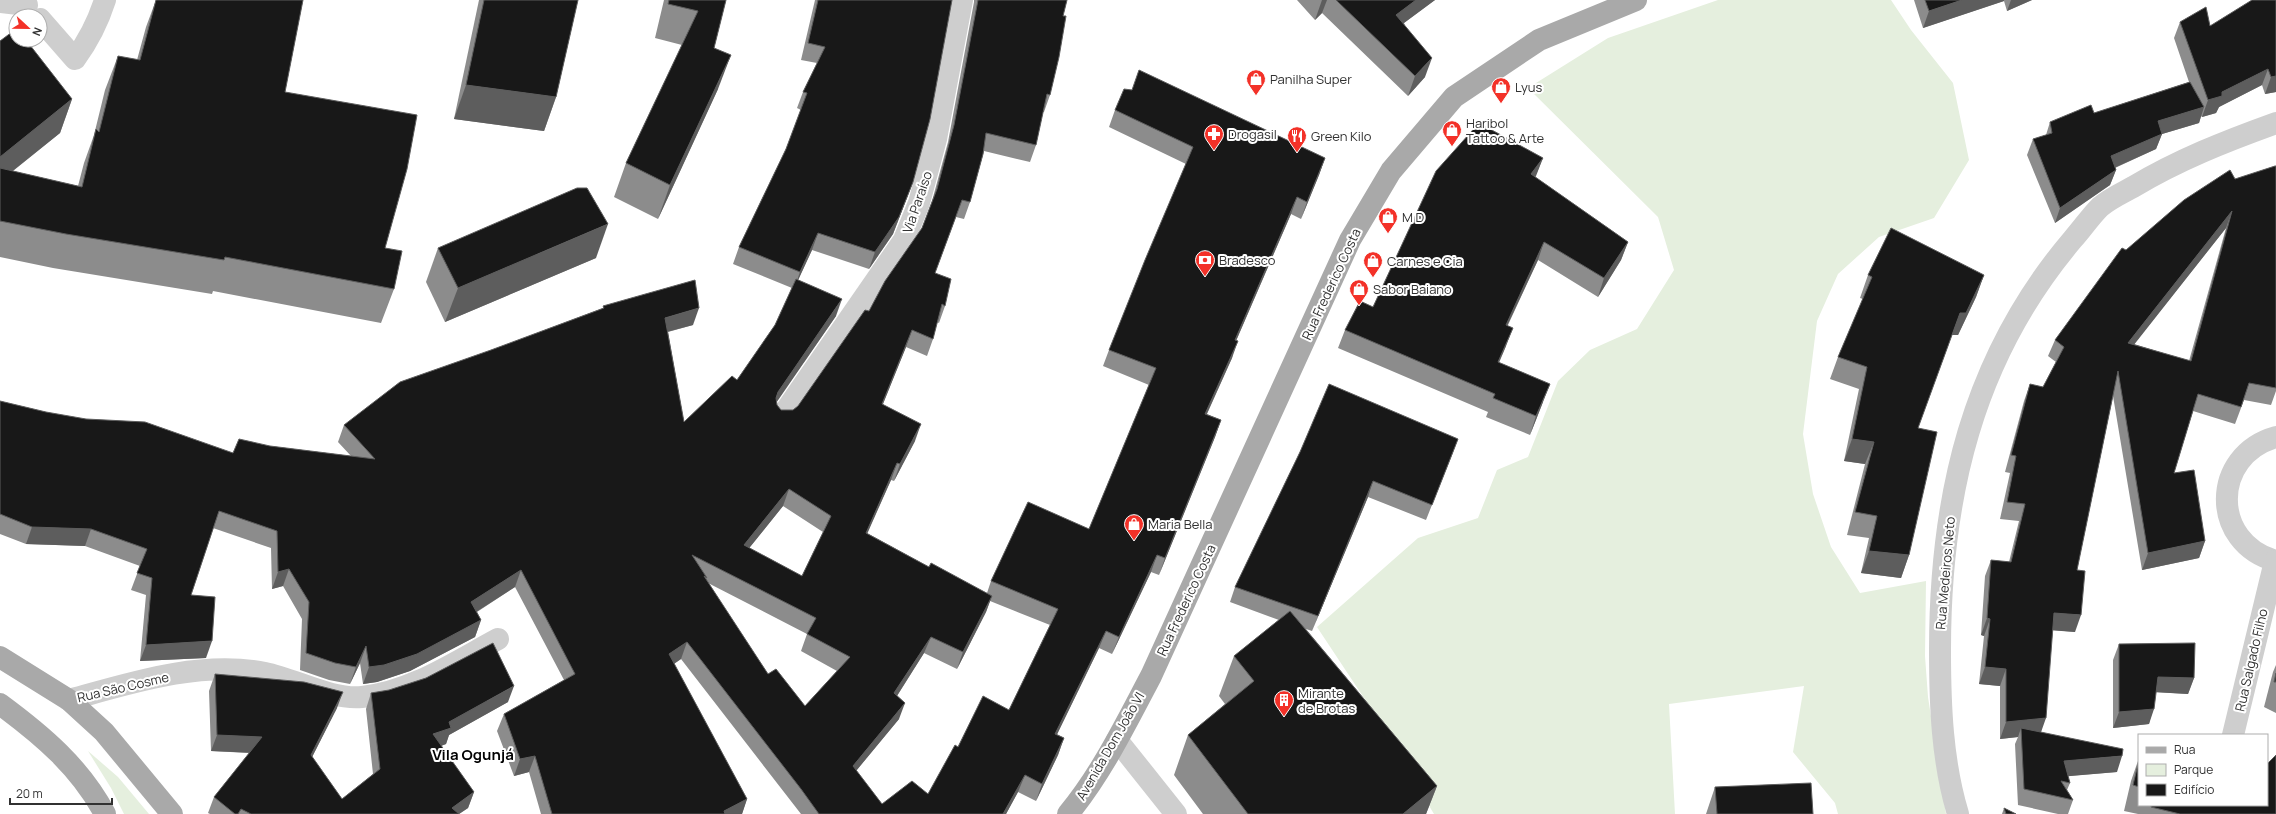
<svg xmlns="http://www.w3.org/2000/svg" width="2276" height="814" viewBox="0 0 2276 814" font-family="Manrope,sans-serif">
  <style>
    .green { fill: #e5efde }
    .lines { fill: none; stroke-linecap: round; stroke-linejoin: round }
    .minor { stroke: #cecece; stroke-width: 22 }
    .major { stroke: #a9a9a9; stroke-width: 22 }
    .wall { fill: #8c8c8c; fill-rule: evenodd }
    .shaded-wall { fill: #5d5d5d }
    .building { fill: #181818; stroke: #5d5d5d; fill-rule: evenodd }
    .labels { text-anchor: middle; stroke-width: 4; stroke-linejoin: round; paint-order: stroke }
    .poi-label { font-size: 13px; fill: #313131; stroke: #fff; text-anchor: start }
    .street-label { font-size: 13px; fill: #313131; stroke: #fff }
    .quarter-label { font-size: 15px; font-weight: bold; fill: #000; stroke: #fff }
  </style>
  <rect width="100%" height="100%" fill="#fff"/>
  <g class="green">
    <polygon points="1718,0 1891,0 1911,30 1953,83 1969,160 1934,218 1879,237 1838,274 1817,321 1803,434 1813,494 1831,547 1860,593 1926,581 1925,656 1928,697 1946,814 1838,814 1835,803 1793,752 1804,686 1669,704 1675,814 1434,814 1366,701 1317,627 1418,538 1478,518 1497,470 1528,457 1558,381 1590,350 1637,329 1674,270 1658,217 1528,88 1608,38"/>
    <polygon points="88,751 118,777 149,814 124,814 111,788"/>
  </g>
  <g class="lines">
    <g class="minor">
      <polyline points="0,2 27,5"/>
      <path d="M 40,19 L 75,59 C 89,40 98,22 105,0"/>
      <polyline points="782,416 904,240 919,203 936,139 962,0"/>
      <path d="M 2276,437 C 2211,455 2210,543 2276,561"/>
      <path d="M 69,700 C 130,683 201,660 265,673 C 295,679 331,700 362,697 C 411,692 455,662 498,639"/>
      <polyline points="2233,735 2275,561"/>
      <polyline points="1117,740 1176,814"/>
      <path d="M 1958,814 C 1942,761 1940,705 1940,650 C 1940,497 1972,358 2073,239 C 2082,229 2090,217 2100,207 C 2109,199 2122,193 2133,187 C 2178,160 2226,141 2276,123"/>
    </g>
    <g class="major">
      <polyline points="0,657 69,700 104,732 172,814"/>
      <path d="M 0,704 C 42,735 80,767 105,814"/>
      <path d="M 1068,814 C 1102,773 1126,723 1151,676 L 1350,240 L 1391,171 L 1454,97 L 1539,40 L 1636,0"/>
    </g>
  </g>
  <g class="wall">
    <polygon points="156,0 303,0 285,92 385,248 394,289 381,323 213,291 212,294 53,268 0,257 0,41 72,99 60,133 13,171 78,186 84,163 94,135 105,90 118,56 137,60 146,27"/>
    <polygon points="479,0 578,0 556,97 544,131 454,119"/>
    <polygon points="664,0 726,0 714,48 718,89 658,219 614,197 626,163 682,45 655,38"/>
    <path d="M 815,0 L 952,0 L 913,182 L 893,234 L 869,269 L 812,250 L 798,280 L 836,316 L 776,402 L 777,405 L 781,410 L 793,410 L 798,406 L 869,311 L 922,228 L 932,201 L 948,142 L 974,2 L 974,0 L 1067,0 L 1063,16 L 1050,95 L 1044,112 L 1043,112 L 1036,145 L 1030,162 L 984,151 L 970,202 L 964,219 L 956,217 L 935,273 L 945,306 L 939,323 L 937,322 L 933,339 L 927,356 L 906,347 L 883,404 L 915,441 L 894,481 L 891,480 L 867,533 L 929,567 L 987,593 L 991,581 L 1089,529 L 1149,385 L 1103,366 L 1109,350 L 1186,164 L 1109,127 L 1115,110 L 1325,158 L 1319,175 L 1301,219 L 1291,214 L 1236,341 L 1232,358 L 1207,414 L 1221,420 L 1215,437 L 1159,575 L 1151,572 L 1112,654 L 1099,648 L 1057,734 L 1064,738 L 1058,755 L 1036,801 L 1018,792 L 1006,814 L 801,814 L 681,659 L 674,664 L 747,799 L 742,814 L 541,814 L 529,772 L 514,776 L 497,731 L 504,714 L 564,680 L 515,587 L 477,612 L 481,620 L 475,637 L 410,671 L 377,682 L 363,684 L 360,663 L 350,684 L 329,680 L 300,670 L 302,619 L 283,586 L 272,589 L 271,548 L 213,528 L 191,595 L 206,658 L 140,661 L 146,595 L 131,590 L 140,566 L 85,546 L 26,544 L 0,534 L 0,401 L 46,412 L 233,453 L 270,446 L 351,456 L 338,442 L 344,425 L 491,350 L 603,308 L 603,306 L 693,325 L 668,332 L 684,422 L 737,380 L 775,325 L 792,288 L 733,264 L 739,247 L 786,149 L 801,110 L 797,108 L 803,92 L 817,63 L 801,60 ZM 783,506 L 823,532 L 802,576 L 749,548 ZM 708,583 L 807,634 L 801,651 L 837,671 L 805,706 L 768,674 ZM 990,601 L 1050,625 L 1009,710 L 958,747 L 928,794 L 882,804 L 856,771 L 899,719 L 897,696 L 924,653 L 957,669 L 986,612 Z"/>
    <polygon points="1297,0 1435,0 1404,23 1425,77 1408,96 1322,13 1315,20"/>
    <polygon points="1914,0 2032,0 2007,11 2004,1 1923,28"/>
    <polygon points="2276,0 2276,92 2265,94 2262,85 2219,107 2216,113 2202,117 2201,116 2199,123 2162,134 2156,149 2115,168 2116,170 2110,185 2055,223 2027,155 2033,139 2046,135 2050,122 2094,113 2189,82 2174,38 2180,22 2210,26"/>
    <polygon points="1543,158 1535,177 1628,242 1621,260 1598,297 1538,260 1508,325 1506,346 1499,363 1543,402 1530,435 1486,417 1488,412 1338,348 1345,330 1373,307"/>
    <path d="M 2276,166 L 2276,391 L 2271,405 L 2244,400 L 2235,424 L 2193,411 L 2174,473 L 2205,541 L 2199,558 L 2142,570 L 2113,396 L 2077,570 L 2075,632 L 2053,630 L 2041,732 L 2117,772 L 2068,776 L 2070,783 L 2067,790 L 2073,800 L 2068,814 L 2058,814 L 2018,805 L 2015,744 L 2018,737 L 2000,739 L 2000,686 L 1979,684 L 1984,636 L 1981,635 L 1985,576 L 1991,560 L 2009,562 L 2019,521 L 2000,519 L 2010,473 L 2005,472 L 2024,401 L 2030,384 L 2043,387 L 2056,362 L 2048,356 L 2055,340 L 2126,250 L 2235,179 ZM 2226,228 L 2189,361 L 2134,344 Z"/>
    <polygon points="438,248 596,258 445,322 426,282"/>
    <polygon points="1868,275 1984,275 1976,297 1958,335 1952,335 1918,428 1909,555 1901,578 1861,573 1869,538 1847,535 1865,464 1844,461 1859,389 1830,379 1838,357 1863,299 1860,298"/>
    <polygon points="1458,439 1426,520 1368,497 1312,631 1306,629 1437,786 1426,814 1203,814 1174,775 1188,735 1225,704 1219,696 1234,656 1279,620 1230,602 1235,587 1300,452"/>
    <polygon points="2119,644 2194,678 2188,694 2156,692 2149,724 2113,728 2113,660"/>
    <polygon points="2276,665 2276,713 2264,707 2273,672"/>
    <polygon points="215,674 337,708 312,757 342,799 373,774 366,709 371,693 508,702 449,735 446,744 441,746 474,792 468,808 459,814 210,814 208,813 214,797 249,753 211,751 209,691"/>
    <polygon points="2139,758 2139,805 2267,805 2276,814 2138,814 2124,811 2131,781"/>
    <polygon points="1715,787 1813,814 1706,814"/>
    <polygon points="2004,808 2016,814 2002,814"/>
  </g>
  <g class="shaded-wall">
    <polygon points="1322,0 1327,0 1322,13 1315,20"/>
    <polygon points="1416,0 1435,0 1389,34 1396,15"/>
    <polygon points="1962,0 2004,0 2004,1 1923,28 1929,11"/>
    <polygon points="2011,0 2032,0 2007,11"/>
    <polygon points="731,55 718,89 658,219 670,185"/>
    <polygon points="1432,58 1425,77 1408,96 1415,76"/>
    <polygon points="2268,69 2262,85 2219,107 2216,113 2202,117 2208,100 2222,92"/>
    <polygon points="2276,76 2276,92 2265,94 2271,77"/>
    <polygon points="466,85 556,97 544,131 454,119"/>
    <polygon points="72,99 60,133 0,181 0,157"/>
    <polygon points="2204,107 2199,123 2162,134 2156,149 2105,172 2111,156 2158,121"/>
    <polygon points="1325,158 1319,175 1301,219 1307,202"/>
    <polygon points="1543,158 1536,176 1524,192 1531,174"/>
    <polygon points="2116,170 2110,185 2055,223 2060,208"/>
    <polygon points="913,182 893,234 869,269 875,252"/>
    <polygon points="1297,197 1291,214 1229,357 1235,340"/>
    <polygon points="2232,211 2226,228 2122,360 2128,343"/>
    <polygon points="608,224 596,258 445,322 458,288"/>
    <polygon points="818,233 812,250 794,289 800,272"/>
    <polygon points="1544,242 1538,260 1499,343 1506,325"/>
    <polygon points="1628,242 1621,260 1598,297 1604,278"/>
    <polygon points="1984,275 1976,297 1958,335 1952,335 1960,313"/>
    <polygon points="842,299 836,316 772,409 778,392"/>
    <polygon points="699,308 693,325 659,334 665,318"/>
    <polygon points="1513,328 1506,346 1491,380 1498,362"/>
    <polygon points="912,330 906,347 876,421 882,404"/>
    <polygon points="1238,341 1232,358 1199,431 1205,414"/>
    <polygon points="1550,384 1543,402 1530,435 1536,416"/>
    <polygon points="1221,420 1215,437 1159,575 1165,558"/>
    <polygon points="921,424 915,441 894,481 900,464"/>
    <polygon points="1458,439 1452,455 1426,520 1432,505"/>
    <polygon points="1852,439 1874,442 1865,464 1844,461"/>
    <polygon points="897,463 891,480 860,550 866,533"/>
    <polygon points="1373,481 1368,497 1312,631 1318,616"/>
    <polygon points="789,489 783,506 738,562 744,545"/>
    <polygon points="32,527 91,529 85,546 26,544"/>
    <polygon points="2205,541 2199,558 2142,570 2148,553"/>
    <polygon points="1869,551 1909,555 1901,578 1861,573"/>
    <polygon points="1157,555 1151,572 1112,654 1119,637"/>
    <polygon points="289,569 283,586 272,589 278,572"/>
    <polygon points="521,570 515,587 465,619 471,602"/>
    <polygon points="992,596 986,612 957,669 963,652"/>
    <polygon points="2054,613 2081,615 2075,632 2048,630"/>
    <polygon points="1987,618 1990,619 1984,636 1981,635"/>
    <polygon points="481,620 475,637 410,671 377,682 363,684 369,667"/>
    <polygon points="1106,631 1099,648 1049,751 1055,734"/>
    <polygon points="931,637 924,653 888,710 894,693"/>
    <polygon points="212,641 206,658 140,661 146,645"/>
    <polygon points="687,642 681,659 663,671 669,654"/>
    <polygon points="366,646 360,663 350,684 356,667"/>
    <polygon points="1985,667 2006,669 2000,686 1979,684"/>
    <polygon points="2158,677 2194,678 2188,694 2152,692"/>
    <polygon points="514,686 508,702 449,735 446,744 427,751 433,734 449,722"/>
    <polygon points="343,692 337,708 305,771 311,755"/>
    <polygon points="905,703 899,719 846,783 853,766"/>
    <polygon points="2154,709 2149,724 2113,728 2119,712"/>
    <polygon points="2046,718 2040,735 2021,728 2018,737 2000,739 2006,722"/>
    <polygon points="217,735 262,737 256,753 211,751"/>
    <polygon points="1064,738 1058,755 1036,801 1042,784"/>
    <polygon points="535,756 529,772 514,776 520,759"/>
    <polygon points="2122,756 2117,772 2059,777 2064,761"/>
    <polygon points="1025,775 1018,792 1006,814 1003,814"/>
    <polygon points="1437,786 1426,814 1403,814"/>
    <polygon points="474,792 468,808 459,814 450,814 452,808"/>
    <polygon points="747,799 742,814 723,814 724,811"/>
  </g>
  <g class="building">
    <polygon points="156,0 303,0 285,92 417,115 407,169 385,248 402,251 394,289 225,257 224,260 66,234 0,221 0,168 82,187 96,129 99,132 118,56 140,60"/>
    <polygon points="484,0 578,0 556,97 466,85"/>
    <polygon points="669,0 726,0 714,48 731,55 670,185 626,163 698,11 668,4"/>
    <polygon points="818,0 952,0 930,119 913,182 899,217 875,252 818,233 800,272 739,247 786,149 807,93 803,92 825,47 808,43"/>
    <path d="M 978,0 L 1067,0 L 1063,16 L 1066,16 L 1059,57 L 1050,95 L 1047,94 L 1036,145 L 986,133 L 983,154 L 970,202 L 962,200 L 935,273 L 951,279 L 945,306 L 942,304 L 933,339 L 912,330 L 882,404 L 921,424 L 900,464 L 897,463 L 866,533 L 929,567 L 931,563 L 992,596 L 963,652 L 931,637 L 894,693 L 905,703 L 853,766 L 882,804 L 912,781 L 928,794 L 955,745 L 958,747 L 983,696 L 1009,710 L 1058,609 L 991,581 L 1028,502 L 1089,529 L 1156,368 L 1109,350 L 1145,260 L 1193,147 L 1115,110 L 1124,89 L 1132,90 L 1139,70 L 1325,158 L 1307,202 L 1297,197 L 1235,340 L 1238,341 L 1205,414 L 1221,420 L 1165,558 L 1157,555 L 1119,637 L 1106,631 L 1055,734 L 1064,738 L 1042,784 L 1025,775 L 1003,814 L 819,814 L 801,789 L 687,642 L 669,654 L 747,799 L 724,811 L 725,814 L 552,814 L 535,756 L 520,759 L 504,714 L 575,674 L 521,570 L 471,602 L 481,620 L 417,654 L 384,665 L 369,667 L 366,646 L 356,667 L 335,663 L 306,653 L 309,602 L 289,569 L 278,572 L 277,531 L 219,511 L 191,595 L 215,597 L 212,641 L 146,645 L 152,578 L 137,573 L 147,549 L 91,529 L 32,527 L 0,514 L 0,401 L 46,412 L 86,419 L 145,422 L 233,453 L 239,439 L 270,446 L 375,459 L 344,425 L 400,382 L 491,350 L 604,308 L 603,306 L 695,280 L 699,308 L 665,318 L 684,422 L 732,376 L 737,380 L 775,325 L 796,279 L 842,299 L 778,392 L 776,398 L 777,405 L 781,410 L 793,410 L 798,406 L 865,310 L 869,311 L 885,281 L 922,228 L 937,189 L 954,125 ZM 789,489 L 831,516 L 802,576 L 744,545 ZM 692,555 L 816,618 L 807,634 L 850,657 L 805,706 L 776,669 L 768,674 L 704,576 L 707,578 Z"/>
    <polygon points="1336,0 1416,0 1396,15 1432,58 1415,76"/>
    <polygon points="1925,0 1962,0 1929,11"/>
    <polygon points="2252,0 2276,0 2276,76 2271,77 2268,69 2222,92 2222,96 2208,100 2180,22 2206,7 2210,26"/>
    <polygon points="16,29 16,40 26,40 72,99 0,157 0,41"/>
    <polygon points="2190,82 2204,107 2158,121 2162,134 2111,156 2116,170 2060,208 2033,139 2052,133 2050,122 2091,105 2094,113"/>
    <polygon points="1479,123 1543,158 1531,174 1628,242 1604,278 1544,242 1506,325 1513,328 1498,362 1550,384 1536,416 1493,398 1495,394 1345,330 1360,301 1373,307 1436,171"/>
    <path d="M 2275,166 L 2276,166 L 2276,388 L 2249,383 L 2241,407 L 2198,394 L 2174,473 L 2194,470 L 2205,541 L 2148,553 L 2118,371 L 2077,570 L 2085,571 L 2081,615 L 2054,613 L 2046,718 L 2006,722 L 2006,669 L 1985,667 L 1990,619 L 1987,618 L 1991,560 L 2011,562 L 2025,504 L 2007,502 L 2016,456 L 2011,455 L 2030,384 L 2043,387 L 2064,347 L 2055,340 L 2122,248 L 2126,250 L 2184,200 L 2230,170 L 2235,179 ZM 2232,211 L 2191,361 L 2128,343 Z"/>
    <polygon points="577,188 587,188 608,224 458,288 438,248"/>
    <polygon points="1891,228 1984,275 1966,313 1960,313 1918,428 1937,432 1909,555 1869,551 1877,516 1855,512 1874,442 1852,439 1867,367 1838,357 1872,277 1868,275"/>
    <polygon points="1329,384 1458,439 1432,505 1373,481 1318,616 1235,587 1300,452"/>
    <polygon points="1290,611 1437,786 1403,814 1248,814 1188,735 1254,681 1234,656"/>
    <polygon points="493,643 514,686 449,722 451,728 433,734 474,792 452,808 459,814 251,814 241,809 238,814 235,814 214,797 262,737 217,735 215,674 304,682 343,692 311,755 342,799 380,769 371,693 389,690 426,678"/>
    <polygon points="2195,643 2194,678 2158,677 2154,709 2119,712 2119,644"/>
    <polygon points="2276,673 2276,682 2274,682"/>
    <polygon points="2021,728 2123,749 2122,756 2064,761 2070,783 2061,781 2073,800 2024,789"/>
    <polygon points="2276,755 2276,814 2180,814 2151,807 2151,805 2267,805 2267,764"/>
    <polygon points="2139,760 2139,787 2133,785"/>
    <polygon points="1811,783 1813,814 1717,814 1715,787"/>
    <polygon points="2004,808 2016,814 2006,814"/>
  </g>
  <defs>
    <symbol id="shop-pin" viewBox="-11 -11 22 30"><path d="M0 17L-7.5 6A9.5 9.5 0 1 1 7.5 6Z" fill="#f33128" stroke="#fff"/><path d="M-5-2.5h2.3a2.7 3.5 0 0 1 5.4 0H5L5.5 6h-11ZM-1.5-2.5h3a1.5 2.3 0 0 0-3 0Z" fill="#fff"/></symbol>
    <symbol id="pharmacy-pin" viewBox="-11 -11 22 30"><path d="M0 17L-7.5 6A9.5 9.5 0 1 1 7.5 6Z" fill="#f33128" stroke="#fff"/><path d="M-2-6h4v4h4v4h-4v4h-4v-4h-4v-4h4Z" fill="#fff"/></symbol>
    <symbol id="restaurant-pin" viewBox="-11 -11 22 30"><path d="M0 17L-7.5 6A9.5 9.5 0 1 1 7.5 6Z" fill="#f33128" stroke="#fff"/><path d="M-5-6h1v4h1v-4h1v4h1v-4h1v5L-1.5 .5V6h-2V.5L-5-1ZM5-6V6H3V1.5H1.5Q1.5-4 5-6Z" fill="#fff"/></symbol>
    <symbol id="bank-pin" viewBox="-11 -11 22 30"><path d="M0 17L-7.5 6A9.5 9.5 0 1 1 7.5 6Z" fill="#f33128" stroke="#fff"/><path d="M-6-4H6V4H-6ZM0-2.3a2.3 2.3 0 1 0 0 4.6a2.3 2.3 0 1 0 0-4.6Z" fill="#fff"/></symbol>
    <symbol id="building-pin" viewBox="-11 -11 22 30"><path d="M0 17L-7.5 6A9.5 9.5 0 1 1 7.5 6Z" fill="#f33128" stroke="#fff"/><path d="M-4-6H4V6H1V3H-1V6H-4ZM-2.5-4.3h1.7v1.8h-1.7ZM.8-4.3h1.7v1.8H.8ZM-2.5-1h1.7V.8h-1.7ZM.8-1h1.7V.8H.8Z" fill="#fff"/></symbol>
  </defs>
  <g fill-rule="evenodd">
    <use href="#shop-pin" x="1245" y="68" width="22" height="30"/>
    <use href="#shop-pin" x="1490" y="76" width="22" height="30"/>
    <use href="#shop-pin" x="1441" y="119" width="22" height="30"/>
    <use href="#pharmacy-pin" x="1203" y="123" width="22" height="30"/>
    <use href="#restaurant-pin" x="1286" y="125" width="22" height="30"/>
    <use href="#shop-pin" x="1377" y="206" width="22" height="30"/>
    <use href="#bank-pin" x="1194" y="249" width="22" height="30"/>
    <use href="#shop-pin" x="1362" y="250" width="22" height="30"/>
    <use href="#shop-pin" x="1348" y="278" width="22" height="30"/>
    <use href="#shop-pin" x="1123" y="513" width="22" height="30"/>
    <use href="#building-pin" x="1273" y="689" width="22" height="30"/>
  </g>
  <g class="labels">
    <g class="poi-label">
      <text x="1270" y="84">Panilha Super</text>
      <text x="1515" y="92">Lyus</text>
      <text x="1466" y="128">Haribol<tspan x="1466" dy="15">Tattoo &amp; Arte</tspan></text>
      <text x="1228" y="139">Drogasil</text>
      <text x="1311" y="141">Green Kilo</text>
      <text x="1402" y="222">M D</text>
      <text x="1219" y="265">Bradesco</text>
      <text x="1387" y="266">Carnes e Cia</text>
      <text x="1373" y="294">Sabor Baiano</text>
      <text x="1148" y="529">Maria Bella</text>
      <text x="1298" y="698">Mirante<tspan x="1298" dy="15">de Brotas</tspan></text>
    </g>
    <g class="street-label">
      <text transform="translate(917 202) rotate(-71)" y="5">Via Paraíso</text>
      <text transform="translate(1331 284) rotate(-65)" y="5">Rua Frederico Costa</text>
      <text transform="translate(1945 573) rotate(-85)" y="5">Rua Medeiros Neto</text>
      <text transform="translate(1186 600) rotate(-65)" y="5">Rua Frederico Costa</text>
      <text transform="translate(2251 660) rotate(-77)" y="5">Rua Salgado Filho</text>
      <text transform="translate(123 687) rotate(-13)" y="5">Rua São Cosme</text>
      <text transform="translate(1110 746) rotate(-60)" y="5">Avenida Dom João VI</text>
    </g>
    <g class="quarter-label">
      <text x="473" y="760">Vila Ogunjá</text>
    </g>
  </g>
  <rect x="2138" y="734" width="130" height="72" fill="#ffffff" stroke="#adadad"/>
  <rect x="2146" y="747" width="20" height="6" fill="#a9a9a9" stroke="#adadad"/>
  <text x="2174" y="754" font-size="12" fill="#313131">Rua</text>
  <rect x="2146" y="764" width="20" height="12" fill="#e5efde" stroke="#adadad"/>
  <text x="2174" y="774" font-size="12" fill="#313131">Parque</text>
  <rect x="2146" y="784" width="20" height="12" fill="#181818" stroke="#adadad"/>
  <text x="2174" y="794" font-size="12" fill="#313131">Edifício</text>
  <g transform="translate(28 28) rotate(112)"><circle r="19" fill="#ffffff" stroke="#adadad"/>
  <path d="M0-3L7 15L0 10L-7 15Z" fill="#f33128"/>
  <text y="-6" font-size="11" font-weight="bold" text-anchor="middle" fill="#313131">N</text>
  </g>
  <path d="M10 798v6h102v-6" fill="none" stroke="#313131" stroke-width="2"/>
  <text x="16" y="798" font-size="12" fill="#313131" stroke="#ffffff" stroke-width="3" paint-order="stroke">20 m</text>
</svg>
